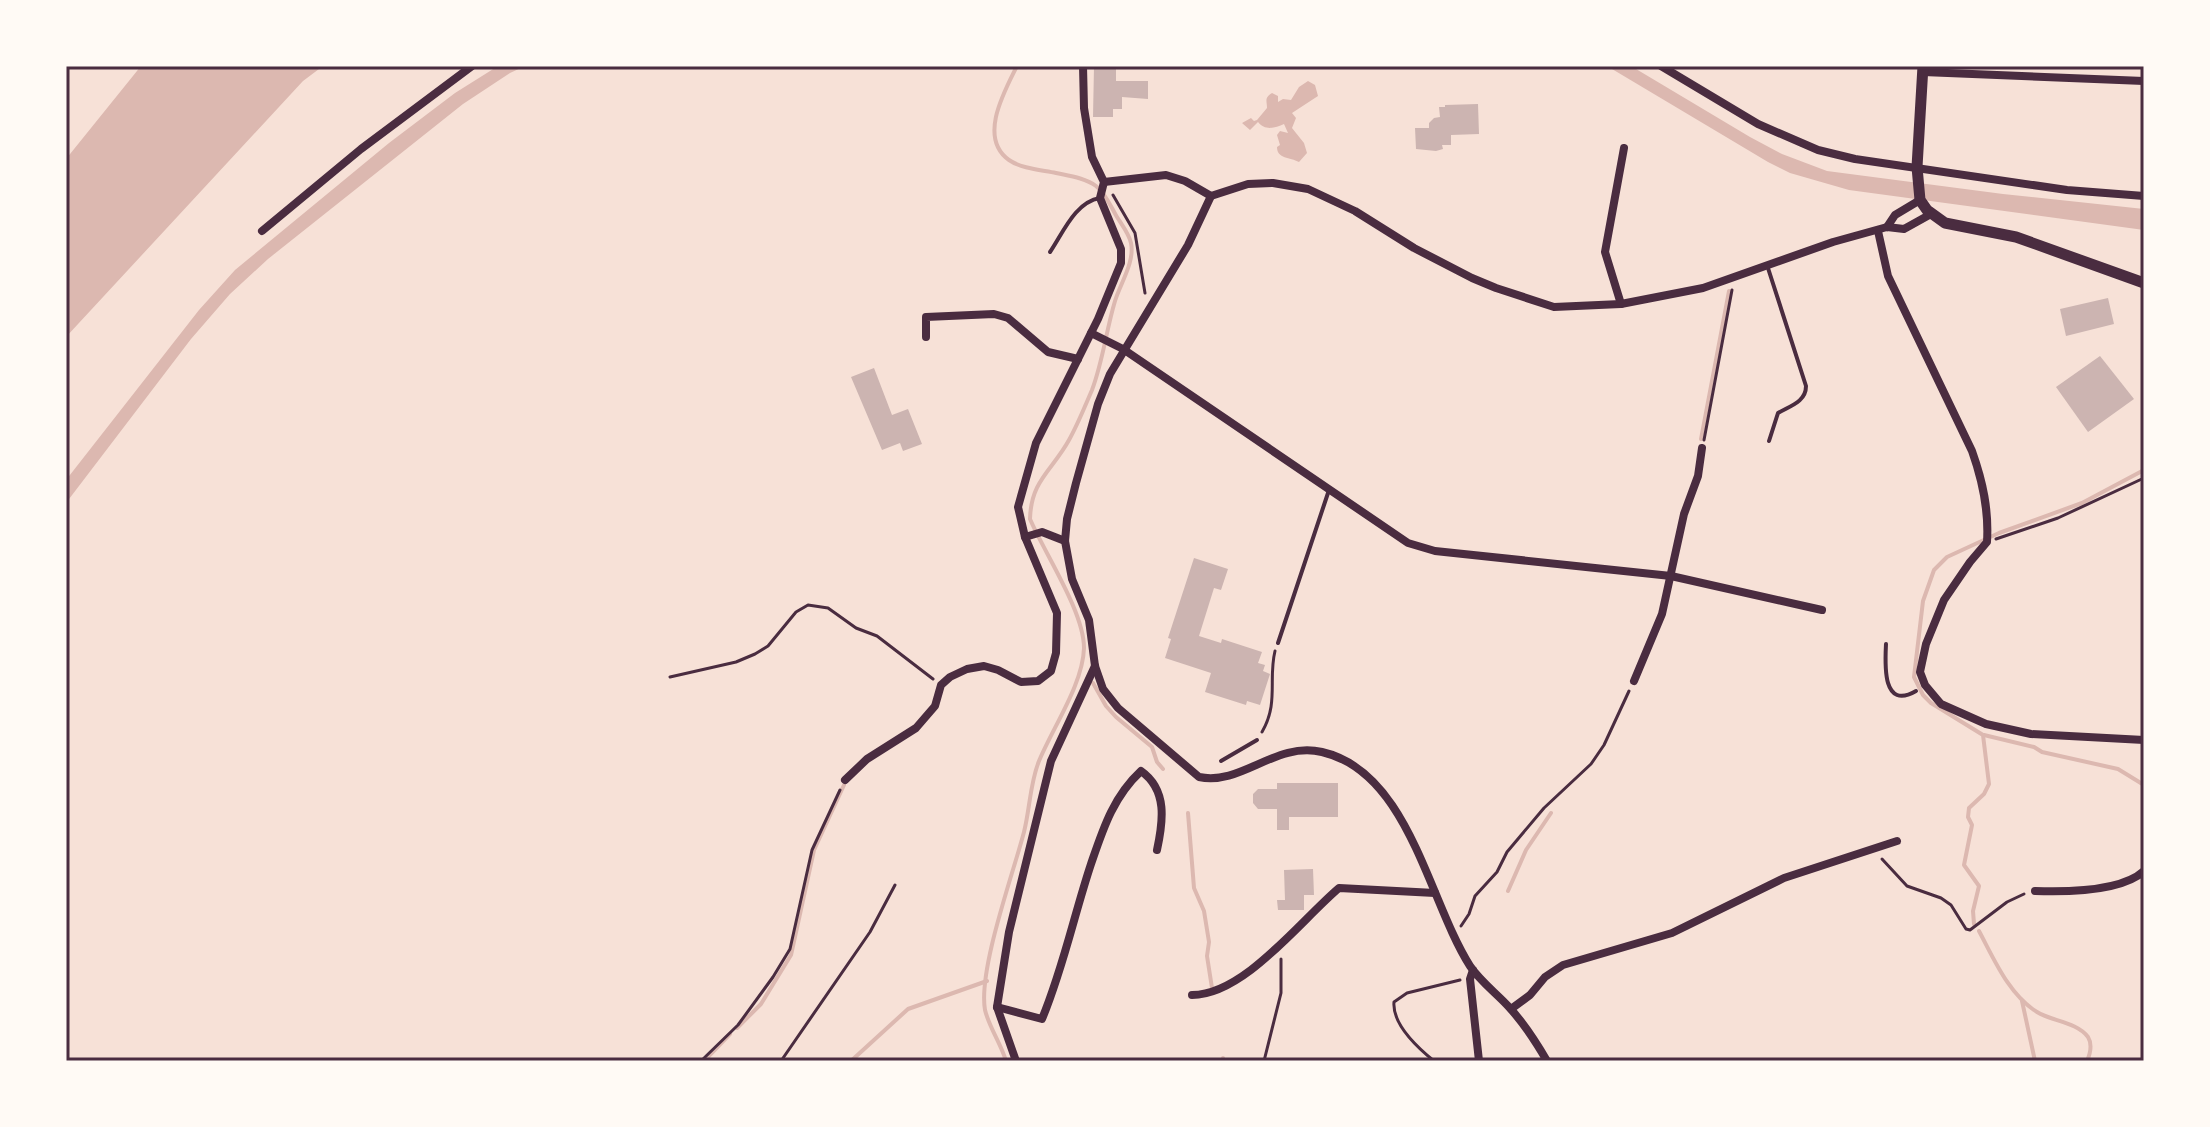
<svg xmlns="http://www.w3.org/2000/svg" width="2210" height="1127" viewBox="0 0 2210 1127" font-family="Jost,sans-serif">
  <style>
    .water { fill: #dcb8b0 }
    .lines { fill: none; stroke-linecap: round; stroke-linejoin: round }
    .stream { stroke: #dcb8b0; stroke-width: 4 }
    .building { fill: #ccb4b1 }
    .path { stroke: #4a2c40; stroke-width: 3 }
    .service { stroke: #4a2c40; stroke-width: 4 }
    .minor { stroke: #4a2c40; stroke-width: 8 }
    .secondary { stroke: #4a2c40; stroke-width: 11 }
    .neatline { fill: none; stroke: #4a2c40; stroke-width: 3 }
  </style>
  <rect width="100%" height="100%" fill="#f7e1d7"/>
  <g class="water">
    <polygon points="141,66 323,66 303,81 66,337 66,159"/>
    <polygon points="498,66 525,66 510,73 463,104 268,259 230,294 191,339 66,503 66,480 199,310 235,270 389,143 455,93"/>
    <polygon points="1607,66 1631,66 1750,137 1782,154 1827,171 2003,194 2144,209 2144,230 1849,190 1790,173 1768,162"/>
    <path d="M 1308,81 L 1315,85 L 1318,96 L 1292,113 L 1296,118 L 1292,128 L 1304,143 L 1307,153 L 1299,162 C 1290,157 1277,159 1277,147 L 1280,145 L 1277,135 L 1280,131 L 1288,133 L 1284,124 C 1275,128 1265,131 1258,122 L 1250,130 L 1242,123 L 1251,118 L 1254,121 L 1257,120 L 1267,108 C 1267,101 1264,98 1272,93 L 1278,96 L 1278,102 L 1283,99 L 1291,100 L 1299,87 Z"/>
  </g>
  <g class="lines">
    <g class="stream">
      <polyline points="1701,439 1729,291"/>
      <polyline points="1093,683 1106,706 1116,717 1152,747 1157,762 1163,769"/>
      <polyline points="1984,735 2034,747 2042,752 2118,769 2144,785"/>
      <polyline points="1188,813 1194,888 1204,911 1209,942 1207,956 1212,988"/>
      <polyline points="1508,891 1526,850 1551,813"/>
      <polyline points="1974,924 1973,911 1979,886 1964,865 1972,825 1968,817 1969,808 1984,794 1989,784 1983,735 1931,703 1923,695 1914,677 1923,601 1934,570 1947,557 1999,533 2082,503 2144,470"/>
      <path d="M 1979,931 C 1994,959 2009,995 2037,1012 C 2051,1021 2077,1022 2088,1037 C 2093,1045 2090,1054 2087,1061"/>
      <polyline points="2022,1001 2035,1061"/>
      <polyline points="737,1028 761,1004 791,955 814,850 844,785"/>
      <polyline points="1223,1058 1223,1061"/>
      <polyline points="704,1061 730,1034"/>
      <polyline points="851,1061 908,1009 987,981"/>
      <path d="M 1006,1061 C 1001,1044 989,1027 985,1010 C 978,970 1013,874 1024,832 C 1030,808 1030,783 1039,761 C 1053,727 1083,684 1084,648 C 1084,612 1045,554 1030,519 C 1031,480 1052,471 1069,440 C 1078,424 1085,406 1092,390 C 1103,361 1106,331 1115,301 C 1120,284 1135,262 1131,243 C 1129,234 1122,225 1117,217 C 1111,207 1106,194 1096,186 C 1085,178 1070,176 1056,173 C 1042,170 1022,169 1009,160 C 978,138 1004,92 1017,66"/>
    </g>
  </g>
  <g class="building">
    <polygon points="1094,66 1116,66 1116,81 1148,81 1148,99 1122,97 1122,109 1113,109 1113,117 1093,117"/>
    <polygon points="1478,104 1479,134 1451,135 1451,145 1442,145 1443,149 1436,151 1416,149 1415,128 1429,128 1429,123 1434,118 1440,117 1439,107 1445,107 1445,105"/>
    <polygon points="2108,298 2114,324 2066,336 2060,309"/>
    <polygon points="2100,356 2134,399 2088,432 2056,387"/>
    <polygon points="874,368 892,415 908,409 922,444 903,451 900,443 882,450 851,377"/>
    <polygon points="1194,558 1228,569 1221,590 1214,588 1199,636 1221,643 1222,639 1262,652 1258,663 1265,665 1263,671 1270,674 1260,705 1247,701 1246,705 1205,692 1211,673 1165,658 1171,639 1168,638"/>
    <polygon points="1277,783 1338,783 1338,817 1289,817 1289,830 1277,830 1277,809 1258,809 1253,803 1253,794 1258,789 1277,789"/>
    <polygon points="1313,869 1314,895 1304,895 1304,910 1278,910 1277,900 1285,900 1284,870"/>
  </g>
  <g class="lines">
    <g class="path">
      <polyline points="1113,195 1135,233 1145,293"/>
      <polyline points="1704,440 1732,290"/>
      <polyline points="1996,539 2058,518 2144,478"/>
      <polyline points="670,677 736,662 755,654 768,646 796,612 808,605 828,608 856,628 877,636 933,679"/>
      <path d="M 1262,732 C 1279,703 1268,679 1275,651"/>
      <polyline points="1882,859 1907,886 1941,898 1951,905 1966,929 1970,930 2007,902 2024,894"/>
      <polyline points="1461,926 1469,914 1475,896 1497,872 1507,852 1544,808 1591,764 1604,745 1629,691"/>
      <polyline points="701,1061 738,1025 773,977 790,949 812,850 840,790"/>
      <polyline points="781,1061 870,932 895,885"/>
      <polyline points="1264,1061 1281,993 1281,959"/>
      <path d="M 1434,1061 C 1418,1048 1392,1024 1394,1002 L 1407,993 L 1460,980"/>
    </g>
    <g class="service">
      <path d="M 1050,252 C 1063,233 1075,202 1100,198"/>
      <path d="M 1767,265 L 1806,386 C 1806,402 1790,406 1778,413 L 1769,441"/>
      <polyline points="1278,643 1329,490"/>
      <path d="M 1886,644 C 1885,664 1882,711 1916,691"/>
      <polyline points="1221,761 1257,740"/>
    </g>
    <g class="minor">
      <polyline points="1661,66 1758,124 1818,150 1855,159 2067,190 2144,196"/>
      <polyline points="1923,72 2144,81"/>
      <polyline points="1104,182 1166,175 1185,181 1211,196"/>
      <polyline points="1887,227 1895,215 1920,200"/>
      <polyline points="262,231 361,149 472,66"/>
      <path d="M 1878,231 L 1888,276 L 1972,451 C 1983,482 1989,510 1987,542 L 1970,562 L 1944,600 L 1926,644 L 1920,672 L 1925,685 L 1941,704 L 1986,724 L 2031,734 L 2144,740"/>
      <polyline points="1621,304 1605,252 1624,148"/>
      <polyline points="1091,333 1123,349 1408,543 1435,551 1671,576 1822,610"/>
      <polyline points="926,337 926,317 994,314 1008,318 1048,352 1078,359"/>
      <polyline points="1065,541 1042,532 1025,537 1018,507 1036,443 1098,319 1121,263 1121,249 1100,198 1104,182 1092,157 1084,108 1083,66"/>
      <polyline points="1634,681 1662,614 1684,514 1698,476 1702,448"/>
      <polyline points="845,780 867,759 916,728 935,706 941,685 950,677 967,669 984,666 998,670 1021,682 1038,681 1051,671 1056,653 1057,613 1025,537"/>
      <path d="M 2035,891 C 2065,892 2121,892 2144,871"/>
      <polyline points="1473,970 1470,979 1479,1061"/>
      <path d="M 1192,995 C 1244,995 1300,921 1339,888 L 1435,893"/>
      <path d="M 997,1007 L 1042,1019 C 1063,969 1074,915 1091,864 C 1103,829 1113,797 1141,771 C 1168,790 1163,822 1157,850"/>
      <polyline points="1511,1009 1530,995 1545,977 1563,965 1672,933 1784,878 1897,841"/>
      <polyline points="1016,1061 997,1007 1009,932 1051,761 1095,666"/>
      <path d="M 1547,1061 C 1536,1042 1523,1022 1508,1006 C 1496,993 1480,981 1470,966 C 1428,900 1409,772 1322,752 C 1275,741 1242,786 1199,777 L 1118,708 L 1103,689 L 1095,666 L 1089,620 L 1072,579 L 1065,541 L 1067,519 L 1076,483 L 1098,404 L 1110,374 L 1188,245 L 1211,196 L 1248,184 L 1273,183 L 1308,189 L 1355,211 L 1414,248 L 1472,278 L 1496,288 L 1554,307 L 1621,304 L 1703,288 L 1833,242 L 1887,227 L 1904,229 L 1931,214"/>
    </g>
    <polyline class="secondary" points="1923,66 1917,167 1920,200 1927,210 1945,223 2016,237 2144,283"/>
  </g>
  <rect width="2210" height="1127" fill="none" stroke="#fffaf5" stroke-width="136"/>
  <rect x="68" y="68" width="2074" height="991" class="neatline"/>
</svg>
